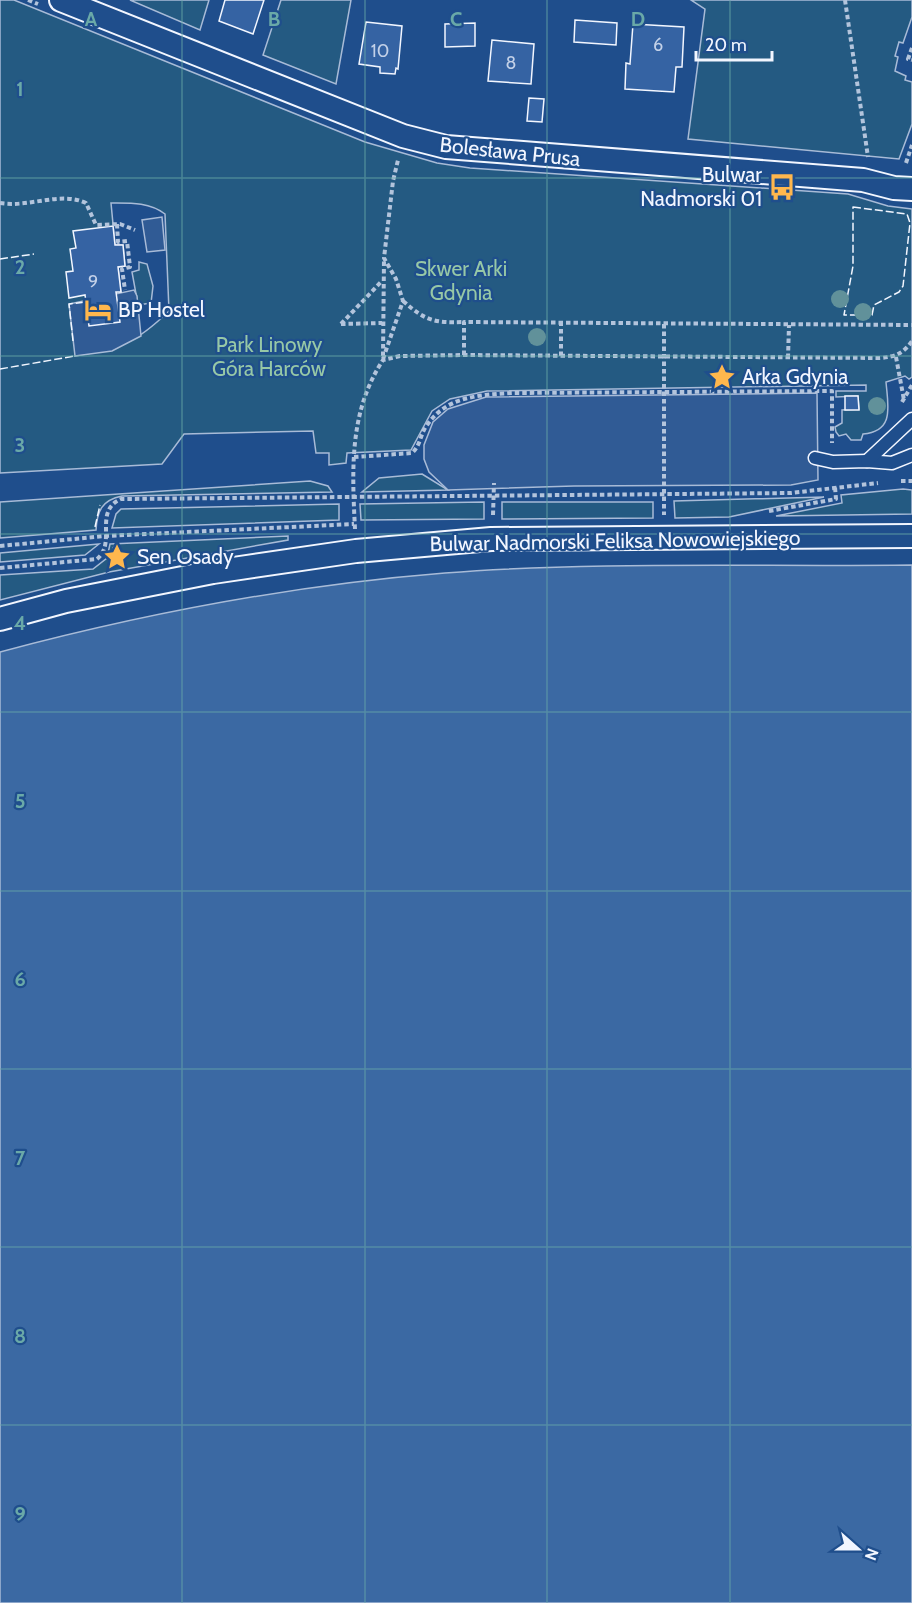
<svg xmlns="http://www.w3.org/2000/svg" width="912" height="1603" viewBox="0 0 912 1603" font-family="Cabin,sans-serif">
  <style>
    .green { fill: #245a82; stroke: #a8bbd7; stroke-width: 1.5; fill-rule: evenodd }
    .parking { fill: #305b95; stroke: #a8bbd7; stroke-width: 1.5 }
    .water { fill: #3b69a3; stroke: #a8bbd7; stroke-width: 1.5 }
    .building { fill: #3563a3; stroke: #f2f6ff; stroke-width: 1.5 }
    .lines { fill: none; stroke-linecap: round; stroke-linejoin: round }
    .lane-casing { stroke: #f2f6ff; stroke-width: 15 }
    .street-casing { stroke: #f2f6ff; stroke-width: 26 }
    .path { stroke: #b3c4dc; stroke-width: 4; stroke-dasharray: 4.5 3; stroke-linecap: butt }
    .lane { stroke: #1f4e8c; stroke-width: 12 }
    .street { stroke: #1f4e8c; stroke-width: 22 }
    .fence { stroke: #f2f6ff; stroke-width: 1.5; stroke-dasharray: 8 3; stroke-linecap: butt }
    .tree { fill: #61919a }
    .grid { fill: none; stroke: #6aa9a8; stroke-width: 1.5; stroke-opacity: 0.55 }
    .labels { text-anchor: middle; stroke-width: 4.5; stroke-linejoin: round; paint-order: stroke }
    .number-label { font-size: 18px; fill: #c3d1e8 }
    .street-label { font-size: 21px; fill: #f2f6ff; stroke: #1f4e8c }
    .poi-label { font-size: 21px; fill: #f2f6ff; stroke: #1f4e8c; text-anchor: start }
    .park-label { font-size: 21px; fill: #97c8a6; stroke: #1f4e8c }
    .grid-label { font-size: 20px; text-anchor: middle; font-weight: bold; fill: #6aa9a8; stroke: #1f4e8c; stroke-width: 4.5; stroke-linejoin: round; paint-order: stroke }
  </style>
  <rect width="100%" height="100%" fill="#1f4e8c"/>
  <g class="green">
    <path d="M 0,0 L 14,0 L 365,142 L 437,163 L 470,168 L 848,194 L 888,206 L 912,209 L 912,377 L 909,379 L 905,376 L 886,382 C 888,406 895,431 863,434 L 861,440 L 851,440 L 846,434 L 839,436 L 836,432 L 835,427 L 842,423 L 842,410 L 859,409 L 858,396 L 836,397 L 836,391 L 866,391 L 866,385 L 487,391 L 450,399 L 432,411 L 411,450 L 347,453 L 346,463 L 329,465 L 329,453 L 316,453 L 313,431 L 184,434 L 162,464 L 0,473 ZM 111,203 C 130,203 149,202 165,214 L 169,311 C 136,343 120,349 75,356 L 86,302 L 89,326 L 121,292 L 118,267 L 125,266 L 123,245 L 115,245 Z"/>
    <polygon points="130,0 209,0 200,30"/>
    <polygon points="281,0 351,0 336,84 263,55"/>
    <polygon points="691,0 912,0 912,17 903,43 899,42 895,56 898,57 895,71 906,76 905,80 912,82 912,124 899,159 688,139 705,9"/>
    <polygon points="139,262 147,264 153,286 151,303 138,305 132,272 139,270"/>
    <polygon points="422,474 448,490 362,492 379,478"/>
    <path d="M 310,481 L 328,486 L 332,492 L 122,496 C 102,500 97,511 96,530 L 0,538 L 0,502 Z"/>
    <polygon points="903,489 912,490 912,514 776,516 842,503 841,495"/>
    <polygon points="824,497 729,517 675,518 674,501"/>
    <polygon points="484,502 484,519 361,520 360,504"/>
    <polygon points="502,502 653,502 653,518 502,519"/>
    <polygon points="339,504 339,520 112,528 116,514 121,509"/>
    <polygon points="288,536 288,540 109,572 0,600 0,575 93,569 107,558 110,544"/>
    <polygon points="99,544 85,555 0,562 0,553"/>
  </g>
  <g class="parking">
    <polygon points="162,217 165,250 147,252 142,220"/>
    <polygon points="134,290 137,296 141,336 112,351 75,356 69,304"/>
    <polygon points="817,393 818,480 791,485 574,486 448,490 429,472 424,459 424,445 433,422 448,409 486,397"/>
  </g>
  <path class="water" d="M 912,565 L 912,1603 L 0,1603 L 0,652 C 146,613 294,585 445,573 C 600,561 757,567 912,565 Z"/>
  <g class="building">
    <polygon points="225,0 264,0 253,34 219,21"/>
    <polygon points="575,20 617,23 616,45 574,42"/>
    <polygon points="366,22 402,26 398,69 396,68 395,74 380,73 380,67 359,64"/>
    <polygon points="475,23 475,46 445,47 445,24"/>
    <polygon points="633,24 684,27 682,67 676,67 674,92 625,89 626,63 630,64"/>
    <polygon points="492,40 534,44 531,84 488,81"/>
    <polygon points="529,98 544,99 542,122 527,121"/>
    <polygon points="113,226 115,245 123,245 125,266 118,267 121,292 116,292 120,322 89,326 85,295 69,298 66,272 73,271 70,249 76,248 73,231"/>
    <polygon points="845,396 858,396 859,410 845,410"/>
  </g>
  <g class="lines">
    <defs>
      <g id="lane">
        <polyline points="815,458 833,462 867,461 892,463 912,455"/>
        <polyline points="867,461 912,419"/>
      </g>
      <g id="street">
        <polyline points="61,0 403,136 446,147 863,180 894,188 912,189"/>
        <polyline points="0,619 66,601 213,572 356,551 491,539 912,536"/>
      </g>
    </defs>
    <use href="#lane" class="lane-casing"/>
    <use href="#street" class="street-casing"/>
    <g class="path">
      <polyline points="28,0 38,4"/>
      <polyline points="845,0 868,157"/>
      <polyline points="912,48 908,59 912,60"/>
      <polyline points="906,163 912,145"/>
      <path d="M 0,203 C 28,208 61,191 86,203 L 96,225 L 120,224 L 135,230"/>
      <polyline points="117,224 118,242 127,241 130,267 122,269 125,290"/>
      <path d="M 403,301 C 426,321 434,323 464,322"/>
      <polyline points="341,324 381,282"/>
      <polyline points="341,324 382,323"/>
      <polyline points="664,324 664,515"/>
      <polyline points="464,355 464,322 912,325"/>
      <polyline points="383,356 384,259"/>
      <polyline points="561,356 561,323"/>
      <polyline points="896,357 904,400"/>
      <polyline points="788,358 789,325"/>
      <polyline points="383,359 403,301 396,279 384,258 393,181 398,160"/>
      <polyline points="902,402 912,385"/>
      <path d="M 354,457 L 412,453 C 421,445 420,434 427,425 C 447,396 479,395 512,393 L 832,391 L 832,443"/>
      <polyline points="901,481 912,481"/>
      <polyline points="769,511 836,499 835,487"/>
      <polyline points="493,515 494,483"/>
      <path d="M 355,529 C 352,469 349,412 383,360 L 400,356 L 464,355 L 879,358 C 895,357 903,354 912,341"/>
      <polyline points="0,546 105,536 354,524"/>
      <path d="M 0,568 L 97,559 C 117,543 93,511 121,499 L 791,493 L 878,483"/>
    </g>
    <use href="#lane" class="lane"/>
    <use href="#street" class="street"/>
    <g class="fence">
      <polygon points="853,207 907,214 910,223 903,286 899,292 874,305 872,315 844,315 853,266"/>
      <polyline points="0,259 34,254"/>
      <polyline points="73,341 69,304 86,302"/>
      <polyline points="0,369 75,356"/>
      <polyline points="95,527 100,505"/>
      <polyline points="109,559 114,546"/>
    </g>
  </g>
  <g class="tree">
    <circle cx="840" cy="299" r="9"/>
    <circle cx="863" cy="312" r="9"/>
    <circle cx="537" cy="337" r="9"/>
    <circle cx="877" cy="406" r="9"/>
  </g>
  <path class="grid" d="M 182,0 L 182,1603M 365,0 L 365,1603M 547,0 L 547,1603M 730,0 L 730,1603M 0,178 L 912,178M 0,356 L 912,356M 0,534 L 912,534M 0,712 L 912,712M 0,891 L 912,891M 0,1069 L 912,1069M 0,1247 L 912,1247M 0,1425 L 912,1425"/>
  <defs>
    <symbol id="bus-bare" viewBox="-9 -9 18 18"><path d="M-5-6H5V4H4V6H2V4H-2V6H-4V4H-5ZM-3.5-4V0h7V-4ZM-3.5 1.2v1.5H-2V1.2ZM2 1.2v1.5H3.5V1.2Z" fill="#ffb74d" stroke="#1f4e8c" stroke-width="2.5" paint-order="stroke"/></symbol>
    <symbol id="hotel-bare" viewBox="-9 -9 18 18"><path d="M-6-4.5h1.5V1H6V5H4.5V3h-9V5H-6ZM-4 0a1.8 1.8 0 1 1 3.6 0ZM.5 0V-2.5h3Q6-2.5 6 0Z" fill="#ffb74d" stroke="#1f4e8c" stroke-width="2.5" paint-order="stroke"/></symbol>
    <symbol id="sight-bare" viewBox="-9 -9 18 18"><path d="M0-6L1.8-2.2L6-1.7L2.9 1.2L3.7 5.4L0 3.3L-3.7 5.4L-2.9 1.2L-6-1.7L-1.8-2.2Z" fill="#ffb74d" stroke="#1f4e8c" stroke-width="2.5" paint-order="stroke"/></symbol>
  </defs>
  <g fill-rule="evenodd">
    <use href="#bus-bare" x="763" y="168" width="38" height="38"/>
    <use href="#hotel-bare" x="79" y="291" width="38" height="38"/>
    <use href="#sight-bare" x="703" y="358" width="38" height="38"/>
    <use href="#sight-bare" x="98" y="538" width="38" height="38"/>
  </g>
  <g class="labels">
    <g class="number-label">
      <text x="658" y="51">6</text>
      <text x="380" y="57">10</text>
      <text x="511" y="69">8</text>
      <text x="93" y="288">9</text>
    </g>
    <g class="street-label">
      <text transform="translate(510 152) rotate(6)" y="7">Bolesława Prusa</text>
      <text transform="translate(615 541) rotate(-1)" y="7">Bulwar Nadmorski Feliksa Nowowiejskiego</text>
    </g>
    <g class="poi-label">
      <text x="762" y="182" text-anchor="end">Bulwar<tspan x="762" dy="24">Nadmorski 01</tspan></text>
      <text x="118" y="317">BP Hostel</text>
      <text x="742" y="384">Arka Gdynia</text>
      <text x="137" y="564">Sen Osady</text>
    </g>
    <g class="park-label">
      <text x="461" y="276">Skwer Arki<tspan x="461" dy="24">Gdynia</tspan></text>
      <text x="269" y="352">Park Linowy<tspan x="269" dy="24">Góra Harców</tspan></text>
    </g>
  </g>
  <g class="grid-label">
    <text x="91" y="26">A</text>
    <text x="274" y="26">B</text>
    <text x="456" y="26">C</text>
    <text x="638" y="26">D</text>
    <text x="20" y="96">1</text>
    <text x="20" y="274">2</text>
    <text x="20" y="452">3</text>
    <text x="20" y="630">4</text>
    <text x="20" y="808">5</text>
    <text x="20" y="986">6</text>
    <text x="20" y="1165">7</text>
    <text x="20" y="1343">8</text>
    <text x="20" y="1521">9</text>
  </g>
  <g transform="translate(858 1549) rotate(111)" stroke="#1f4e8c" stroke-width="4.5" paint-order="stroke">
  <path d="M0-4.5L10 22L0 15L-10 22Z" fill="#f2f6ff"/>
  <text y="-9" font-size="16" font-weight="bold" text-anchor="middle" fill="#f2f6ff">N</text>
  </g>
  <path d="M696 51v9h76v-9" fill="none" stroke="#f2f6ff" stroke-width="3"/>
  <text x="705" y="51" font-size="18" fill="#f2f6ff" stroke="#1f4e8c" stroke-width="4.5" paint-order="stroke">20 m</text>
</svg>
